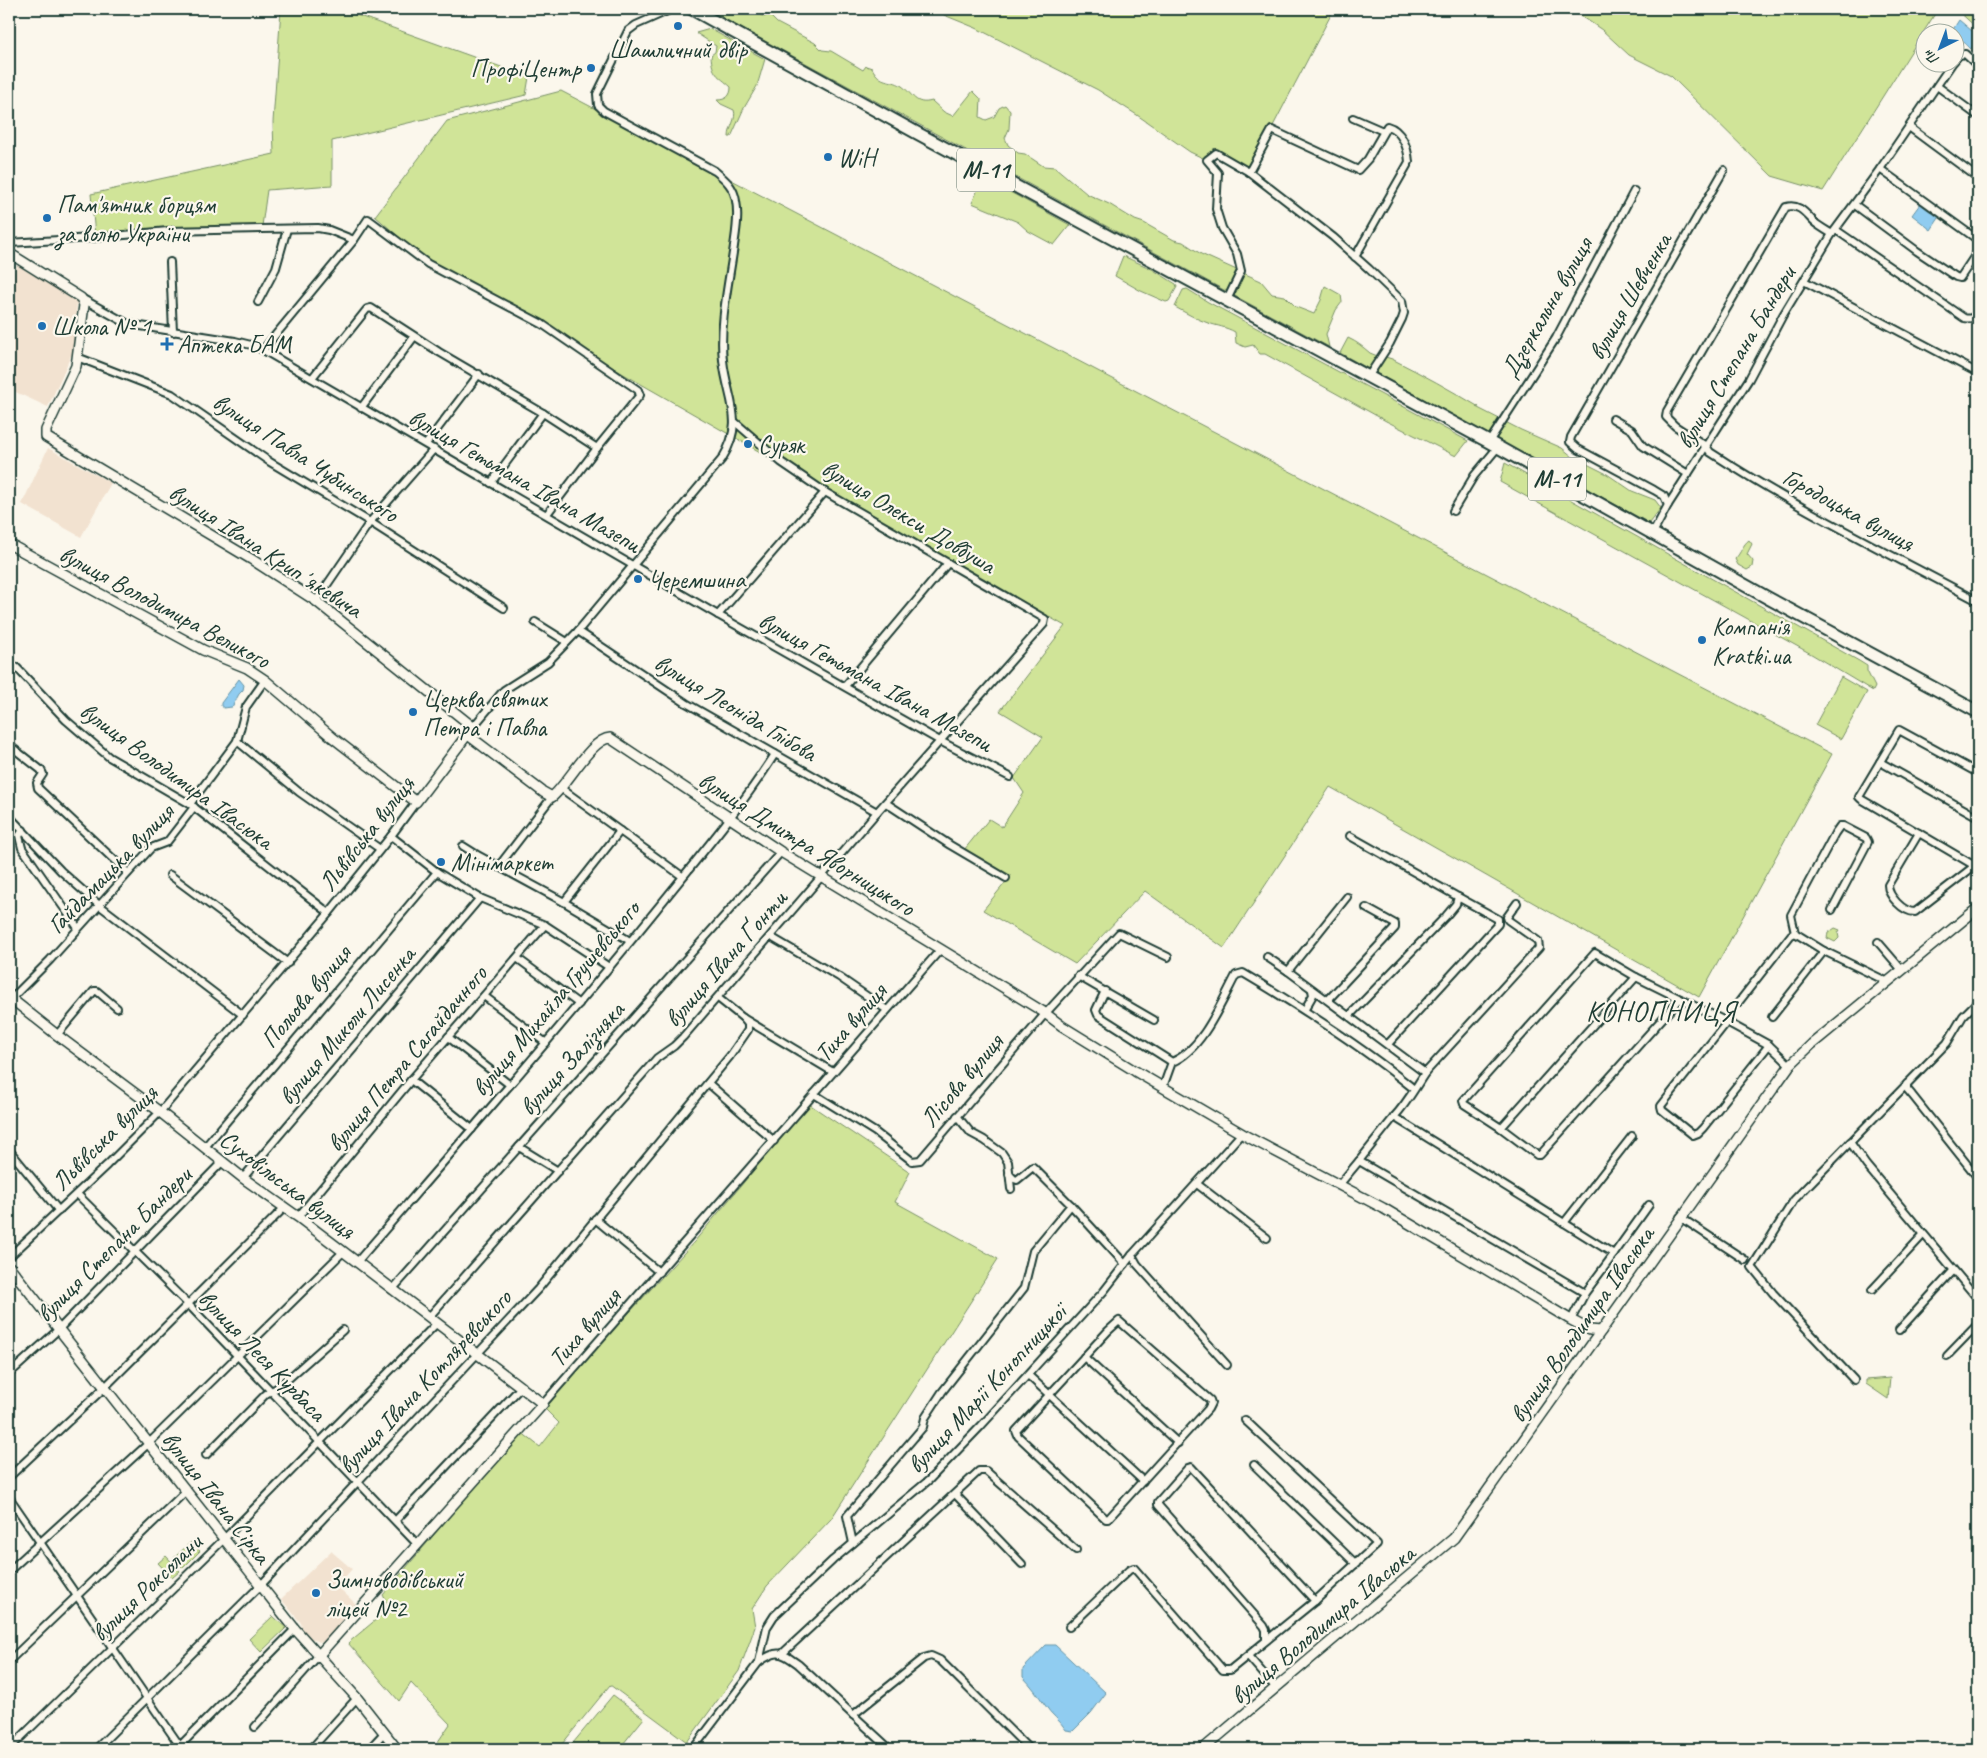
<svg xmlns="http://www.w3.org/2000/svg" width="1987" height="1758" viewBox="0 0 1987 1758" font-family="Caveat,sans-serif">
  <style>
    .built { fill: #f2e2d0 }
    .green { fill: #d0e498; stroke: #789066 }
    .water { fill: #90ccf0; stroke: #6393a5 }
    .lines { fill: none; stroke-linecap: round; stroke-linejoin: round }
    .street-casing { stroke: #1f3d34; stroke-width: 10 }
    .secondary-casing { stroke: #1f3d34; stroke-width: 12 }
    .highway-casing { stroke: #1f3d34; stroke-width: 15 }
    .street { stroke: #fbf7ec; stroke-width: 6 }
    .secondary { stroke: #fbf7ec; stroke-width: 9 }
    .highway { stroke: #fbf7ec; stroke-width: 11 }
    .poi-dot { fill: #1f6fb2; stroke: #fbf7ec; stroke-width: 2 }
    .labels { text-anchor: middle; stroke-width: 4.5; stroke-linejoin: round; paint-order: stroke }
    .shield { fill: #fbf7ec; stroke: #61756b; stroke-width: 1 }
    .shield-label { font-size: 24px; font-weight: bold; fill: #1f3d34 }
    .poi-label { font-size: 25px; fill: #1f3d34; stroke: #fbf7ec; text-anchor: start }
    .street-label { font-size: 25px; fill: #1f3d34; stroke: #fbf7ec }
    .quarter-label { font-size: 28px; letter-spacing: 1px; fill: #1f3d34; stroke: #fbf7ec }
  </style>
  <rect width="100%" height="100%" fill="#fbf7ec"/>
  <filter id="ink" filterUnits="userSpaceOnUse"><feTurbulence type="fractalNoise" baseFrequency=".02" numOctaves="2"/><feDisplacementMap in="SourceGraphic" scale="10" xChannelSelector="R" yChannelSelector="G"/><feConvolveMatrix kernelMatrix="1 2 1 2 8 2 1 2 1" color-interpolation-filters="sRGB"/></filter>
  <g filter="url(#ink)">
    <g class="built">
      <polygon points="18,264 77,301 73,351 48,407 9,389 9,284"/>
      <polygon points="48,448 111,483 81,537 22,504"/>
      <polygon points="331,1551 352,1569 337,1586 358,1606 325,1644 310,1638 302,1629 301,1623 281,1599"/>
    </g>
    <g class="green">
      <polygon points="281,9 340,9 529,77 526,95 332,141 332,185 267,190 262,226 95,235 91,194 274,154 273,122"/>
      <path d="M 706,9 L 747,9 L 765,17 L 768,14 L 777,23 L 815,43 L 822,50 L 831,51 L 863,70 L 866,66 L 872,68 C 881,85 890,78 902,86 C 913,94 915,106 932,101 L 944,112 L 953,116 L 973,91 L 981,99 L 980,117 L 986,120 L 994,117 L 999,108 L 1005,105 L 1010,111 L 1009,129 L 1005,138 L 1008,145 L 1018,153 L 1025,154 L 1043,166 L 1055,167 L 1087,194 L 1109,204 L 1135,220 L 1144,223 L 1174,240 L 1183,242 L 1201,254 L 1261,281 L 1272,294 L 1285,296 L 1296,307 L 1314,314 L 1321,300 L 1325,286 L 1341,295 L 1342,302 L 1336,310 L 1326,334 L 1329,347 Z"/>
      <polygon points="940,9 1334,9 1249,172 1216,153 1207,160 1190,152 1137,115 1098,90 976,28 944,15"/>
      <polygon points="1571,9 1938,9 1823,191 1772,176 1671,76 1629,55 1602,30"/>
      <polygon points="1956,9 1978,9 1978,29"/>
      <path d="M 710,29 L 765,59 L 757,86 L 744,108 L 731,137 L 729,137 C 729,127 737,119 734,110 L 721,104 L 717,100 C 726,100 731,96 731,87 C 718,75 712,75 711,55 L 715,52 L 716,46 L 696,33 Z"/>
      <polygon points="561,91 1832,754 1699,997 1330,787 1224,948 1145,891 1075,964 983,910 1010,877 964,850 989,819 1002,827 1024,793 1014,778 1043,737 1000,711 1065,626 429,263 375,216 447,121"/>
      <polygon points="990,181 1070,225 1054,245 1028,231 1018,222 972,203 979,187"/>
      <polygon points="1123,256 1152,269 1176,284 1177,287 1169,301 1166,302 1141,291 1115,276"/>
      <path d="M 1187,289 L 1208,302 L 1468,441 L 1456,456 L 1386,421 L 1265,354 L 1260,354 L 1253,345 L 1245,347 L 1236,343 L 1235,332 C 1226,327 1217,326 1208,323 C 1196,319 1186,313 1175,307 L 1183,290 Z"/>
      <path d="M 1348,338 C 1357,342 1363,347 1370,353 C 1377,357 1385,356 1392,359 C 1422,374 1451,390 1479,407 L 1476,407 L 1521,430 L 1562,448 L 1573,457 L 1607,474 L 1632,491 L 1655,500 L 1661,508 L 1649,523 L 1340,353 Z"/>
      <polygon points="1505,463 1859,661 1867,666 1867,671 1875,687 1873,691 1813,655 1500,482"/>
      <path d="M 1749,540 L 1752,544 L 1747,554 L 1753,561 L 1752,567 L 1747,570 L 1738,565 L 1735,559 C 1741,553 1743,544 1749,540 Z"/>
      <polygon points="1841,677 1867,692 1841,739 1815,725"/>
      <polygon points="1835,928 1840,930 1838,933 1839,938 1835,942 1827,938 1828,933"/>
      <polygon points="809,1104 910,1172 895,1202 998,1259 831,1519 767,1586 752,1609 755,1627 739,1671 687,1742 610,1685 558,1749 433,1749 450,1724 411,1683 399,1701 348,1643 390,1608 383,1595 521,1432 540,1447 559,1423 543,1407 694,1242"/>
      <polygon points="1890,1378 1888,1399 1866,1384 1866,1380"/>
      <polygon points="191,1542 200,1551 183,1568 174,1558"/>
      <polygon points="166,1556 180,1571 172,1578 158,1563"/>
      <polygon points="273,1616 286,1628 261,1652 249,1639"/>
      <polygon points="613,1695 644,1718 619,1749 568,1749"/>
    </g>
    <g class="water">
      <polygon points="1959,20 1978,36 1971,49 1952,31"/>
      <polygon points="1920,204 1939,218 1931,230 1912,215"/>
      <polygon points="239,679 244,685 243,690 239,694 232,707 224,708 221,706 221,703"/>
      <path d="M 1046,1645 L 1055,1645 L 1106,1693 L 1091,1713 L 1073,1731 L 1066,1730 C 1060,1720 1051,1715 1045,1705 C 1038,1695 1032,1686 1023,1677 L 1023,1669 Z"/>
    </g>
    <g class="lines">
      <defs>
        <g id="street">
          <polyline points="1954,61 1959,55 1965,54 1978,66"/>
          <polyline points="1937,86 1978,116"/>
          <polyline points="1353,118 1383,131"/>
          <polyline points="1909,127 1978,178"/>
          <polyline points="1880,169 1978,240"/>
          <polyline points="1249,172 1333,237 1369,269 1402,301 1404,313 1402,319 1390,343 1368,377"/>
          <polyline points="1855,205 1917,251 1956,277 1960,278 1978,251"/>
          <path d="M 1836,230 L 1964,318 C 1972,320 1974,317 1978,311"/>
          <path d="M 1832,234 C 1826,230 1820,227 1814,222 C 1806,214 1799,203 1786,207 L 1667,411 L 1666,417 L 1675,426 L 1706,446 L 1710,452 C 1796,508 1888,553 1978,601"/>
          <polyline points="9,243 92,238 168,231 261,229 318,228 329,230 354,240"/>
          <polyline points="170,262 173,332"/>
          <polyline points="1804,281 1978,373"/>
          <polyline points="81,298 128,324 235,341 251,345 263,350 718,615 940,741 1010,777"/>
          <path d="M 1227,300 L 1241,271 L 1237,254 L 1222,228 L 1216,209 L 1218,173 L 1207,160 L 1216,153 L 1249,172 L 1272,130 L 1358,170 L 1368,159 L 1387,126 C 1402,130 1408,148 1409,162 L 1355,257"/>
          <polyline points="258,302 276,268 287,229"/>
          <polyline points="263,350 354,240 368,219 428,264 542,324 638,390 640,395 597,448 547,514"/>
          <polyline points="77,357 172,394 270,462 370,522 504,608"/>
          <polyline points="312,378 367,309 371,308 439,352 543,413 597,448"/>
          <polyline points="361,408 414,337"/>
          <polyline points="1613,419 1632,430 1643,446 1688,474"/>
          <polyline points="1489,442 1556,338 1634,191"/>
          <polyline points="426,444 479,374"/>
          <polyline points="491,483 543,413"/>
          <polyline points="1668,505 1664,496 1654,490 1578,449 1570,442 1571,437 1724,170"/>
          <polyline points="1453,511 1474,476 1498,447"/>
          <polyline points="1653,533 1668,505 1749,379 1783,315 1832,234 1880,169 1953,62"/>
          <polyline points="316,601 370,522 434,449"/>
          <polyline points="718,615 825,492"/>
          <polyline points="535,622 567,642"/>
          <polyline points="578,631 686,703 877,812"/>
          <polyline points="9,662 17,668 66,720 109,757 190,804 329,913"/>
          <polyline points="845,686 948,563"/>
          <path d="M 473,727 L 504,690 L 548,662 L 578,631 L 722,459 C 746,420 727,400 723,360 C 719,326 729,281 734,246 C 736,232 739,216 736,201 C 734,187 726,180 715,171 L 604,111 L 598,105 L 597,94 L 628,31 L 636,25 L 672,9"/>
          <polyline points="237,741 299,792 380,849"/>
          <polyline points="9,745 41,770 43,774 37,783 38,788 128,873"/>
          <polyline points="1880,762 1978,817"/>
          <polyline points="562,789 682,876"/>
          <polyline points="886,803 950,845 1006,878"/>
          <polyline points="190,804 237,741 246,707 265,680"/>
          <polyline points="9,816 61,871 99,905 243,1015"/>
          <polyline points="23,830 19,836 22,848 78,928"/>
          <path d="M 1919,833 L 1888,885 C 1888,896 1903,912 1915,912 L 1977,864"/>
          <polyline points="391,836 437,872 480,898 545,925 609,967"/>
          <polyline points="1350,836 1458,897"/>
          <polyline points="463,846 479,856 564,902 630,941"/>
          <polyline points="1975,866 1861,799 1859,797 1899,730 1978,773"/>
          <polyline points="498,867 552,797"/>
          <polyline points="170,875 288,963"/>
          <polyline points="1347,897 1288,971 1425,1073"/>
          <polyline points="564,902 620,831"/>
          <polyline points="1832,910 1868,842 1866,838 1843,826 1840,826 1835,833 1791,915 1795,933 1824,951 1888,982"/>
          <polyline points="771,937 839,977 887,1010"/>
          <polyline points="1878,942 1902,970"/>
          <polyline points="1267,957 1288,971"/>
          <polyline points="517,958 579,1004"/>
          <polyline points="1078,976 1154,1020"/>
          <polyline points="1636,977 1501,1128 1537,1155 1540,1155 1680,999"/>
          <path d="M 1105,991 L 1096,1010 L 1098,1015 L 1172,1062 C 1202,1050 1221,1003 1236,975 L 1243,973 C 1302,1008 1360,1045 1414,1089"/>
          <polyline points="484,996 546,1043"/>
          <polyline points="718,998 743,1018 833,1072"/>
          <polyline points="11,999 50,960 151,848 167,842 194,807"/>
          <polyline points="1328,1000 1395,928 1395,924 1366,908"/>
          <polyline points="1738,1003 1791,935 1795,933"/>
          <polyline points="1305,1009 1313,995 1312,990"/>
          <polyline points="1349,1016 1446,916 1456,904 1458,897 1498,919 1498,924 1388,1044"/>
          <polyline points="1772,1017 1824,951"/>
          <polyline points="1727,1022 1661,1106 1662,1110 1693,1135 1698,1133 1703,1128 1769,1045"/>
          <polyline points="57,1035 94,991 97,991 117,1008"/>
          <polyline points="448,1037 510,1085"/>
          <polyline points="411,1080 472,1129"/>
          <polyline points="708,1083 774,1141"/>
          <polyline points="1907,1084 1907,1089 1912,1095 1978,1178"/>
          <polyline points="1163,1087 1172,1062"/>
          <polyline points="814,1094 875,1132 912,1161 920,1160 1045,1014 1119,933 1168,957"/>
          <polyline points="957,1116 971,1133 984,1140 1002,1153 1008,1162 1011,1189"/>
          <path d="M 1394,1117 C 1407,1103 1415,1088 1425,1073 L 1539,948 L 1538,941 L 1508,920 L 1507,917 L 1517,903"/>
          <polyline points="1501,1128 1464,1104 1463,1101 1595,953 1636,977 1727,1022 1769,1045 1790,1065"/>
          <polyline points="1850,1142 1866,1165 1978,1299"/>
          <polyline points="205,1147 437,872"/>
          <polyline points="519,1147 558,1171"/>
          <polyline points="9,1150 59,1211"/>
          <polyline points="243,1178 480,898"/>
          <polyline points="1197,1184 1267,1238"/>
          <polyline points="1339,1185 1359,1161"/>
          <polyline points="77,1194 189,1305 418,1545"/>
          <polyline points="1071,1205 1125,1264"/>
          <polyline points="298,1217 411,1080 545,925"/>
          <polyline points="1680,1217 1745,1260"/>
          <polyline points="595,1219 659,1272"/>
          <polyline points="1564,1223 1632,1136"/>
          <polyline points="1614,1254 1649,1205"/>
          <polyline points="1132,1255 1137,1264 1227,1365"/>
          <polyline points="9,1257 107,1165 160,1112 329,913 391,836 416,802"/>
          <path d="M 357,1262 C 458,1145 559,1030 656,910 C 697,859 740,809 775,754"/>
          <polyline points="392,1290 781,852"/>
          <polyline points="1872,1290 1923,1235"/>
          <polyline points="429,1317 657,1058 674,1046 683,1037 877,812 1044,624 1045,619 825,492 781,462 735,422"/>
          <polyline points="1571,1320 1585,1293 1614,1254 1394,1117 1359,1161 1585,1293"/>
          <polygon points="1119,1321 1210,1400 1211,1403 1208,1409 1108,1519 1106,1519 1018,1436 1016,1431 1108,1331"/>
          <polyline points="1899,1330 1953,1271"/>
          <polyline points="1947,1356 1978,1324"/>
          <polyline points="1084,1357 1178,1443"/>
          <polyline points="9,1374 58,1330 222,1162"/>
          <polyline points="1028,1375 1143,1481"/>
          <polyline points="1854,1380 1773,1293 1752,1267 1794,1200 1947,1043 1963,1016 1978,1001"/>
          <polyline points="543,1404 940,950"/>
          <polyline points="1245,1420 1377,1544 1315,1601"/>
          <polyline points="206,1455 266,1394 280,1386 343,1330"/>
          <polyline points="1254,1465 1356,1564"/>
          <polyline points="9,1477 104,1388 285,1207"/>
          <polyline points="955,1494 1022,1564"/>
          <polyline points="9,1497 182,1749"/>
          <polyline points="396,1520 522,1386"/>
          <polyline points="853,1543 847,1516 923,1427 925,1418 942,1392 1024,1288 1033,1251 1071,1205 1033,1167 1017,1180 1014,1179 1009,1174"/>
          <polyline points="9,1571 149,1443 343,1252"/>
          <polyline points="1069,1627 1129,1570 1134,1568 1223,1670 1230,1670 1315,1601 1191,1467 1188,1468 1158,1502 1158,1505 1264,1626 1266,1630 1266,1640"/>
          <polyline points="783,1653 979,1471 986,1471 1076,1550"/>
          <polyline points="1248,1656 1276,1688"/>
          <polyline points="9,1661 185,1492"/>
          <polyline points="759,1662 767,1627 774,1616 833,1560 929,1480 981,1426 1104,1291 1132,1255 1242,1133"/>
          <polyline points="853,1715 924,1658 931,1656 940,1660 1029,1749"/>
          <polyline points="255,1727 318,1656"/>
          <polyline points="9,1749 224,1539 437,1323"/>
          <polyline points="96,1749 261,1585 538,1289 730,1056 748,1030 748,1024 743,1018"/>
          <polyline points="177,1749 295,1629"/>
          <polyline points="311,1749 357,1698"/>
          <polyline points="369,1749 384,1733"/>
          <path d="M 693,1749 L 759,1662 C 778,1649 781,1652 798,1664 L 890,1749"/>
        </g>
        <g id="secondary">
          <polyline points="9,253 81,298 84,305 76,366 46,430 46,437 251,559 316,601 473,727 416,802 332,737 265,680 247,668 203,650 9,544"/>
          <path d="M 468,735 L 543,792 L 552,797 C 568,784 591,739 610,738 L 781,852 L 1042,1011 L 1062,1026 L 1135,1071 L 1246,1136 L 1383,1208 L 1571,1320 L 1590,1330 L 1601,1331"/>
          <polyline points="9,997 57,1035 160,1112 243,1178 298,1217 543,1404 318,1656"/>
          <polyline points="9,1266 295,1629 357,1698 397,1749"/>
          <polyline points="1203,1749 1454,1538 1790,1065 1812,1044 1978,908"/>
        </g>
        <polyline id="highway" points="692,9 917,133 1489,442 1768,598 1978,712"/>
      </defs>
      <use href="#street" class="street-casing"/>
      <use href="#secondary" class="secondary-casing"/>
      <use href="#highway" class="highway-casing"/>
      <use href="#street" class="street"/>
      <use href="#secondary" class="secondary"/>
      <use href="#highway" class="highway"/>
    </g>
  </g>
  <g class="poi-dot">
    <circle cx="678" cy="26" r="5"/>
    <circle cx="591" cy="68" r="5"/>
    <circle cx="828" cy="157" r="5"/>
    <circle cx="47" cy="218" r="5"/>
    <circle cx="42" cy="326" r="5"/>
    <path d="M164.5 336.5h5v5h5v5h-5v5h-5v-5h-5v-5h5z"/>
    <circle cx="748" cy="444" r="5"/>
    <circle cx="638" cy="579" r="5"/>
    <circle cx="1702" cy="640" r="5"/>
    <circle cx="413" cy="712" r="5"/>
    <circle cx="441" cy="862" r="5"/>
    <circle cx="316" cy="1593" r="5"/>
  </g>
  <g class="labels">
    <g class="shield">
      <rect x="957" y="148.5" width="58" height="43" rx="4"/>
      <rect x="1528" y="457.5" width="58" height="43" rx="4"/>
    </g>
    <g class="shield-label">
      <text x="986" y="178">М-11</text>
      <text x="1557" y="487">М-11</text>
    </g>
    <g class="poi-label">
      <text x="678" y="58" text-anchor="middle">Шашличний двір</text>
      <text x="581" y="77" text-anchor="end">ПрофіЦентр</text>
      <text x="838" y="166">WiH</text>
      <text x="57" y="213">Пам'ятник борцям<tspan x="57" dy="29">за волю України</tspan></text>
      <text x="52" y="335">Школа № 1</text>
      <text x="177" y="353">Аптека БАМ</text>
      <text x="758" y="453">Суряк</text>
      <text x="648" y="588">Черемшина</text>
      <text x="1712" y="635">Компанія<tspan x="1712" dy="29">Kratki.ua</tspan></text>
      <text x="423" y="707">Церква святих<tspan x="423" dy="29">Петра і Павла</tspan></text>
      <text x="451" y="871">Мінімаркет</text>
      <text x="326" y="1588">Зимноводівський<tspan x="326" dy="29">ліцей №2</tspan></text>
    </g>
    <g class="street-label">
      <text transform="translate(1629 296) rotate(-60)" y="9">вулиця Шевченка</text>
      <text transform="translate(1546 307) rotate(-60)" y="9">Дзеркальна вулиця</text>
      <text transform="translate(1735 357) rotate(-59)" y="9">вулиця Степана Бандери</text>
      <text transform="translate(306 457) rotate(33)" y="9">вулиця Павла Чубинського</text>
      <text transform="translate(525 480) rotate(30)" y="9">вулиця Гетьмана Івана Мазепи</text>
      <text transform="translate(1849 509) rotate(29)" y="9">Городоцька вулиця</text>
      <text transform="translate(909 516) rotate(31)" y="9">вулиця Олекси Довбуша</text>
      <text transform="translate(266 550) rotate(33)" y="9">вулиця Івана Крипʼякевича</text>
      <text transform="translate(165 606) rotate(28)" y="9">вулиця Володимира Великого</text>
      <text transform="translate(876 681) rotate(29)" y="9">вулиця Гетьмана Івана Мазепи</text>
      <text transform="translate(736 707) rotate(31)" y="9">вулиця Леоніда Глібова</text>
      <text transform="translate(177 775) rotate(36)" y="9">вулиця Володимира Івасюка</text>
      <text transform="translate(366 833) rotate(-52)" y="9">Львівська вулиця</text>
      <text transform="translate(807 843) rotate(32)" y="9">вулиця Дмитра Яворницького</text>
      <text transform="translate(110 868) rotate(-46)" y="9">Гайдамацька вулиця</text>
      <text transform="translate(725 958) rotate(-49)" y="9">вулиця Івана Ґонти</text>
      <text transform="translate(305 996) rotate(-50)" y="9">Польова вулиця</text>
      <text transform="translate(555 998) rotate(-50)" y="9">вулиця Михайла Грушевського</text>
      <text transform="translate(850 1022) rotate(-49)" y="9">Тиха вулиця</text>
      <text transform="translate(346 1025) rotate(-50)" y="9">вулиця Миколи Лисенка</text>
      <text transform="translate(406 1058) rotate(-50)" y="9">вулиця Петра Сагайдачного</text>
      <text transform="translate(571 1058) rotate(-48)" y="9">вулиця Залізняка</text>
      <text transform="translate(961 1080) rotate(-50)" y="9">Лісова вулиця</text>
      <text transform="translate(104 1137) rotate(-45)" y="9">Львівська вулиця</text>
      <text transform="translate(288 1184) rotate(37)" y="9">Суховільська вулиця</text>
      <text transform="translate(113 1244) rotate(-45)" y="9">вулиця Степана Бандери</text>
      <text transform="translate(1581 1324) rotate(-55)" y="9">вулиця Володимира Івасюка</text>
      <text transform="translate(584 1327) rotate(-49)" y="9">Тиха вулиця</text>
      <text transform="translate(263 1355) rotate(46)" y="9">вулиця Леся Курбаса</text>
      <text transform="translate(424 1381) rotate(-47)" y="9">вулиця Івана Котляревського</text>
      <text transform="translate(986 1388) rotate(-47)" y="9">вулиця Марії Конопницької</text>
      <text transform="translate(217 1497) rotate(52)" y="9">вулиця Івана Сірка</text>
      <text transform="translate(146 1587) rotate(-44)" y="9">вулиця Роксолани</text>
      <text transform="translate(1322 1624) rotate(-40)" y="9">вулиця Володимира Івасюка</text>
    </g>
    <g class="quarter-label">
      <text x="1661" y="1021">КОНОПНИЦЯ</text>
    </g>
  </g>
  <rect width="1987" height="1758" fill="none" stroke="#fbf7ec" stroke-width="30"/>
  <rect x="15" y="15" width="1957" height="1728" fill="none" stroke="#1f3d34" stroke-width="2" filter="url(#ink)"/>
  <g transform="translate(1940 48) rotate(222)"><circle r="24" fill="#fbf7ec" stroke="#a3ada2"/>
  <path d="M0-4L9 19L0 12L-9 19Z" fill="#1f6fb2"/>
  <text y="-8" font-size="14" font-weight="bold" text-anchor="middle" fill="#1f3d34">Пн</text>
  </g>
</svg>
